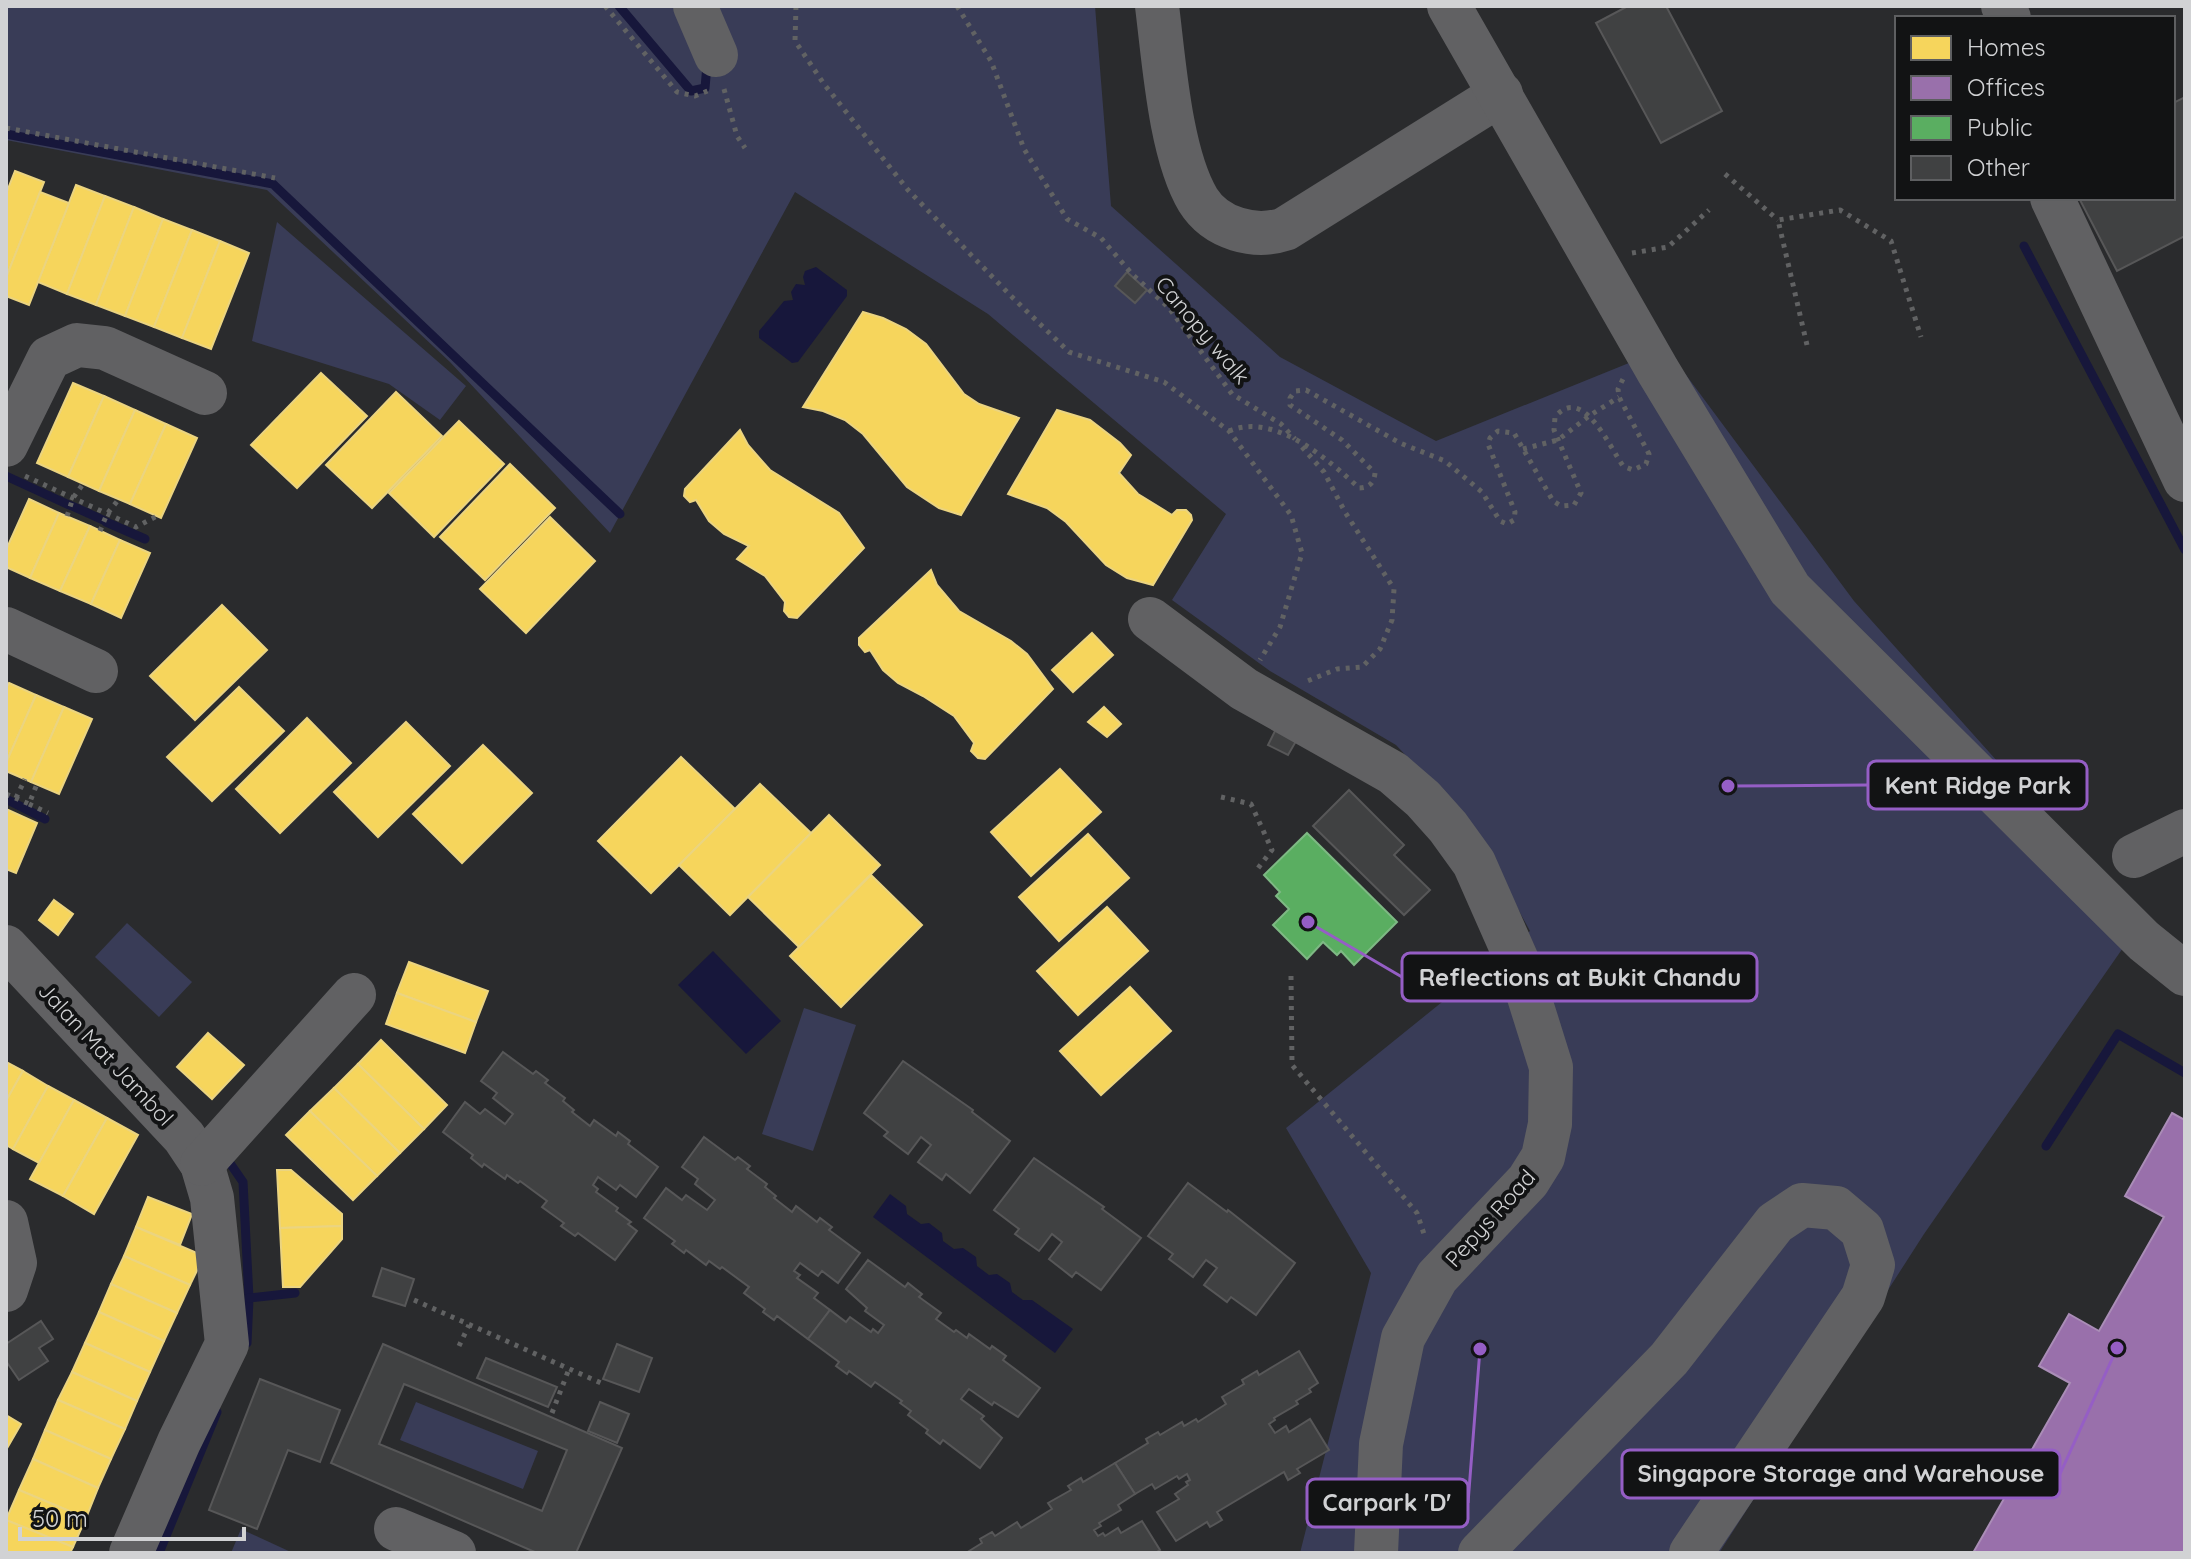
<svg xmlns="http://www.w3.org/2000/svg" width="2191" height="1559" viewBox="0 0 2191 1559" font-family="Quicksand,sans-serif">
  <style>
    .green { fill: #393c57 }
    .water { fill: #17173b }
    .homes { fill: #f6d55c; stroke: #ebd480; stroke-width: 2 }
    .offices { fill: #9970ab; stroke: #aa8db7; stroke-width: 2 }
    .public { fill: #5aae61; stroke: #7eb984; stroke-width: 2 }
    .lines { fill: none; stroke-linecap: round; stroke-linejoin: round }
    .stream { stroke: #17173b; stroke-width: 9 }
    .building { fill: #404142; stroke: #575758; stroke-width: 2; fill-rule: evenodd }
    .path { stroke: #616263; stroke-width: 5; stroke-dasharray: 4 6; stroke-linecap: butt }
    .minor { stroke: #616163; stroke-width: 44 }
    .labels { text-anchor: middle; stroke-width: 8; stroke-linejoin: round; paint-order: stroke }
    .street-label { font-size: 22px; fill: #d1d2d4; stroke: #121314 }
    .leader { fill: none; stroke: #955ec5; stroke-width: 3 }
    .callout-dot { fill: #955ec5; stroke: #121314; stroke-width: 3 }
    .callout { fill: #121314; stroke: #955ec5; stroke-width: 3 }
    .callout-label { font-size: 24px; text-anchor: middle; font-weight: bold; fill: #d1d2d4 }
  </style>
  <rect width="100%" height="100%" fill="#2a2b2d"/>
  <g class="green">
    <polygon points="6,6 1095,6 1111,206 1280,357 1436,441 1666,348 1854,601 2141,922 1924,1234 1719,1553 1300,1553 1371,1273 1286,1128 1530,931 1474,828 1396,745 1270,671 1172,600 1226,514 988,314 795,192 610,533 450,362 267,190 6,140"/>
    <polygon points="277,222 466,386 440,420 389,384 252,341"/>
    <polygon points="127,923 192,982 159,1017 95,957"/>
    <polygon points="804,1008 856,1025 813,1151 762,1134"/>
    <polygon points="416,1402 538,1451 523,1489 400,1440"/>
    <polygon points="241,1529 293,1553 231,1553"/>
  </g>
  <g class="water">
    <polygon points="816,267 847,290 847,296 798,362 792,363 759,338 759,331 784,301 793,300 791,292 796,284 805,285 803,277 805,271"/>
    <polygon points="713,951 781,1021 746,1054 678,985"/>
    <polygon points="890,1194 906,1206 907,1214 921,1224 929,1223 942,1233 943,1241 954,1249 963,1248 976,1257 977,1266 989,1275 997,1274 1010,1283 1012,1292 1023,1300 1032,1300 1073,1329 1055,1353 873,1217"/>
  </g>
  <g class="homes">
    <polygon points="15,171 44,182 6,278 6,194"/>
    <polygon points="76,185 105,196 67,294 38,282"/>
    <polygon points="40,192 69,203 29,305 6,296 6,278"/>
    <polygon points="105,196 134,207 96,305 67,294"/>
    <polygon points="134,207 163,219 125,316 96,305"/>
    <polygon points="163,219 192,230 154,327 125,316"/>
    <polygon points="192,230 220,241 182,338 154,327"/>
    <polygon points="220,241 249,253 211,349 182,338"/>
    <polygon points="863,312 883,318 906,329 926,344 964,394 979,404 1019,418 961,515 939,508 907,487 863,434 845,420 823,411 803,407"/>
    <polygon points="321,373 367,416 297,488 251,445"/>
    <polygon points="73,383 104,396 68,477 37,463"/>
    <polygon points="396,392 442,436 372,508 326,465"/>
    <polygon points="104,396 135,410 99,491 68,477"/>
    <polygon points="135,410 166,424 130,504 99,491"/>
    <polygon points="1057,410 1090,420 1120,443 1131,455 1119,473 1138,494 1172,515 1177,510 1186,510 1191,515 1192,520 1153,585 1127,578 1106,565 1066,522 1047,508 1008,494"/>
    <polygon points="459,421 504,464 434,537 389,493"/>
    <polygon points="166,424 197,438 161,518 130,504"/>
    <polygon points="740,430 748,445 770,470 839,513 864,548 797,618 789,617 784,611 785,602 765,576 737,559 749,546 724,534 709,521 696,500 690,502 684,496 685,489"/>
    <polygon points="510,464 555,508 485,580 440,537"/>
    <polygon points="29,499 59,513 30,578 6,567 6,550"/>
    <polygon points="59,513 90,526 60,591 30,578"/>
    <polygon points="550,517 595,561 526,633 480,589"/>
    <polygon points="90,526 120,540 91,604 60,591"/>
    <polygon points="120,540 150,553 121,618 91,604"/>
    <polygon points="931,570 937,585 959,611 1011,641 1027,654 1053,689 985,759 978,758 971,751 974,743 954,716 923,696 898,683 883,670 870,650 865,652 859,645 859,638"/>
    <polygon points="222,605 267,650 195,720 150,676"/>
    <polygon points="1092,633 1113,655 1073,692 1052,670"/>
    <polygon points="9,683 36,695 6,763 6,688"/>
    <polygon points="239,687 284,731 212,801 167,757"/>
    <polygon points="36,695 64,707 31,782 6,771 6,763"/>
    <polygon points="64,707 92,719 59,794 31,782"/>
    <polygon points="1104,707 1121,724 1107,737 1088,722"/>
    <polygon points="307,718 351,763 280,833 236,789"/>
    <polygon points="406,722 450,766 378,837 334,792"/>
    <polygon points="483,745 532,793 462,863 413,814"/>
    <polygon points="681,757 735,809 651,893 598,841"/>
    <polygon points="1060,769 1101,812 1031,876 991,832"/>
    <polygon points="760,784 811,833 730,915 679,865"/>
    <polygon points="6,809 37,823 16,873 6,869"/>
    <polygon points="829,815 880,865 799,947 748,897"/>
    <polygon points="1088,834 1129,878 1059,941 1019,897"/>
    <polygon points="871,875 922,925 841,1007 790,956"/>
    <polygon points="54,900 73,914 58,935 39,920"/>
    <polygon points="1107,907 1148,951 1078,1015 1037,971"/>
    <polygon points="409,962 488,991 476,1022 397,993"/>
    <polygon points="1130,987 1171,1031 1101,1095 1060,1051"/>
    <polygon points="397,993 476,1022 465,1053 386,1024"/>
    <polygon points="208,1033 244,1065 212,1099 177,1067"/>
    <polygon points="381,1040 447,1105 424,1129 358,1064"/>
    <polygon points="6,1062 23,1071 6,1101"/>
    <polygon points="358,1064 424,1129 400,1153 334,1088"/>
    <polygon points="23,1071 48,1086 13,1149 6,1145 6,1101"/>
    <polygon points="48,1086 74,1100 39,1163 13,1149"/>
    <polygon points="334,1088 400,1153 377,1176 310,1111"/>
    <polygon points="74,1100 107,1118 63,1196 30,1179"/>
    <polygon points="310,1111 377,1176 353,1200 286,1135"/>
    <polygon points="107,1118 138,1135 94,1214 63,1196"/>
    <polygon points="277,1170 291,1170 342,1214 342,1226 280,1228"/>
    <polygon points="148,1197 192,1214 180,1245 136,1227"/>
    <polygon points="342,1226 342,1239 300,1287 283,1287 280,1228"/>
    <polygon points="136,1227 204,1256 190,1285 124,1256"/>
    <polygon points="124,1256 190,1285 177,1313 111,1284"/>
    <polygon points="111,1284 177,1313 164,1341 99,1312"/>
    <polygon points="99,1312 164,1341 150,1372 85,1343"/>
    <polygon points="85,1343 150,1372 137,1401 72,1372"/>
    <polygon points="72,1372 137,1401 125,1429 58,1400"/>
    <polygon points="58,1400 125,1429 111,1459 45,1430"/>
    <polygon points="6,1415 21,1424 6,1450"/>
    <polygon points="45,1430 111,1459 98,1488 33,1459"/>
    <polygon points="33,1459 98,1488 86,1518 19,1490"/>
    <polygon points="19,1490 86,1518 73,1547 6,1520"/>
    <polygon points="6,1520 73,1547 70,1553 6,1553"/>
  </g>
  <polygon class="offices" points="2172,1113 2185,1120 2185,1553 1973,1553 2070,1383 2039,1366 2069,1314 2099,1331 2164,1217 2125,1196"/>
  <polygon class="public" points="1307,833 1397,922 1354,965 1341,951 1337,955 1323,942 1307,959 1273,925 1289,909 1276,896 1280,892 1264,875"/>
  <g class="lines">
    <g class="stream">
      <polyline points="619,6 691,91 705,88 707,65"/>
      <polyline points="6,134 273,184 620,514"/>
      <polyline points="2024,246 2185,550"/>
      <polyline points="6,476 69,505"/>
      <polyline points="72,506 103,520"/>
      <polyline points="106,522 145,539"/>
      <polyline points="6,799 45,819"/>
      <polyline points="2046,1146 2118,1034 2185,1073"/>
      <polyline points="225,1156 243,1182 249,1298 247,1343"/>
      <polyline points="249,1298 295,1293"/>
      <polyline points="159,1553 217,1412"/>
    </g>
  </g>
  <g class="building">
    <polygon points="1628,6 1666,6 1722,111 1661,143 1596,23"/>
    <polygon points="2185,97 2185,236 2117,271 2079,198 2173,198 2173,103"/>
    <polygon points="1127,272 1147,290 1135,303 1115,286"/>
    <polygon points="1278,725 1299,736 1288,755 1268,745"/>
    <polygon points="1349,790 1404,845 1394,855 1430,890 1404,915 1313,826"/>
    <polygon points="503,1052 533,1074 536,1071 548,1080 545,1083 565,1098 563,1101 574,1110 572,1112 590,1126 594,1120 616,1136 618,1132 630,1141 628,1144 658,1167 636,1197 620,1185 616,1190 598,1177 593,1185 598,1189 596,1192 618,1208 616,1211 631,1222 628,1224 637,1231 615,1260 578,1233 575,1236 561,1226 564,1223 542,1207 547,1201 520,1181 518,1183 507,1175 505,1179 484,1164 482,1167 471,1158 473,1155 443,1132 465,1102 480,1114 485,1109 505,1124 513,1114 493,1098 497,1093 481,1081"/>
    <polygon points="903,1061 973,1110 972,1112 1010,1141 970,1193 946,1174 942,1180 918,1162 931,1145 921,1137 908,1154 884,1136 888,1132 864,1113"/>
    <polygon points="704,1137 735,1160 738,1157 750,1166 747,1169 767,1184 765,1187 776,1196 774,1198 792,1212 796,1206 817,1222 820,1218 832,1227 829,1230 860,1253 838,1283 822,1271 818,1276 800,1263 794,1271 800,1275 797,1278 818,1293 814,1298 830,1310 808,1339 777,1316 774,1320 763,1312 765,1309 744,1293 749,1287 722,1267 720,1269 709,1261 706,1265 686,1250 684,1253 672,1244 675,1241 644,1218 666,1188 682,1200 686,1195 707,1210 715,1200 695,1184 698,1179 682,1167"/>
    <polygon points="1034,1158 1104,1207 1102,1209 1141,1238 1101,1290 1076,1272 1072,1277 1049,1259 1062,1242 1052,1234 1039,1251 1015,1234 1019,1229 994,1210"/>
    <polygon points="1188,1183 1227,1212 1228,1210 1295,1263 1256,1315 1231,1297 1227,1302 1204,1285 1217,1268 1206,1260 1193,1277 1169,1259 1173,1254 1148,1236"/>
    <polygon points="868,1260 905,1287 908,1283 922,1294 919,1297 941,1313 936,1319 954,1332 956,1330 967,1338 969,1334 990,1349 992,1346 1006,1356 1003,1360 1040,1388 1018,1417 994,1402 992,1405 969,1389 961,1399 984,1416 981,1419 1002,1438 980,1468 943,1440 940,1444 926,1433 928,1430 908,1415 911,1411 900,1403 902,1401 875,1382 871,1387 849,1371 847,1374 836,1366 839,1362 808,1339 830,1310 846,1322 850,1317 871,1332 873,1329 878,1333 884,1325 865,1311 867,1308 846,1289"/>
    <polygon points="382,1268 414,1279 405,1306 373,1296"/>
    <polygon points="41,1321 53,1339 39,1348 48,1361 19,1380 6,1361 6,1344"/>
    <path d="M 383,1344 L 622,1448 L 576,1553 L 537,1553 L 331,1463 ZM 404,1384 L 567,1450 L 542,1511 L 379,1444 Z"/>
    <polygon points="617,1344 652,1358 639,1392 603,1379"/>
    <polygon points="1299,1351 1318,1383 1309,1389 1311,1392 1296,1401 1298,1404 1274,1418 1275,1420 1269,1424 1275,1433 1286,1426 1289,1432 1310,1419 1329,1450 1297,1469 1300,1473 1288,1480 1284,1472 1217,1512 1222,1520 1210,1527 1207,1522 1176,1541 1157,1512 1179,1499 1175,1494 1188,1485 1186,1482 1190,1480 1187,1474 1179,1479 1177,1476 1155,1489 1152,1484 1135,1494 1115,1463 1148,1443 1146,1439 1158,1432 1160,1435 1182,1422 1184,1426 1196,1419 1198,1422 1226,1404 1222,1397 1244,1384 1242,1380 1257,1371 1259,1375"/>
    <polygon points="486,1358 557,1387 548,1407 477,1378"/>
    <polygon points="260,1379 340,1410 320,1462 288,1450 257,1529 209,1510"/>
    <polygon points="600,1402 629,1414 617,1443 588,1431"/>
    <polygon points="1115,1463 1135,1494 1118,1505 1121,1510 1099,1523 1101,1526 1094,1530 1098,1536 1103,1533 1105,1536 1118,1528 1121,1533 1142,1521 1160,1550 1155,1553 966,1553 982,1543 980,1539 992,1532 995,1536 1017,1522 1021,1528 1052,1509 1048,1503 1071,1490 1068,1486 1081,1478 1083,1482"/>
  </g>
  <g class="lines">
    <g class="path">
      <polyline points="605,6 677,92 695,96 710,90"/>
      <polyline points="796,6 795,41 824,84 908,190 1011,296 1069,352 1164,382 1229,431 1291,515 1302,553 1280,627 1260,660"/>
      <polyline points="957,6 991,61 1024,149 1067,219 1101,238 1132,274 1169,308 1232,394 1281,424 1295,439"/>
      <polyline points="724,89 737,136 745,148"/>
      <polyline points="6,128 275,178"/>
      <polyline points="1725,174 1778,220"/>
      <polyline points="1632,253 1668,247 1709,210"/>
      <polyline points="1807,345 1778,220 1840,210 1891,241 1921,337"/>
      <path d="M 1229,431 C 1274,412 1328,459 1359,488 C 1369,488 1374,483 1375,473 L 1342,440 L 1290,405 L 1290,398 L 1295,391 L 1306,390 L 1400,443 L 1445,461 L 1482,492 L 1500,521 L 1507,524 L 1514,520 L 1515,512 L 1488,444 L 1490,438 L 1498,431 L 1514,433 L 1553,501 L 1561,506 L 1574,505 L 1581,493 L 1554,430 L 1555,417 C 1582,384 1610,447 1623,466 L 1633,470 L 1646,464 L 1649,454 L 1619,397 L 1618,389 L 1623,379"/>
      <polyline points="1302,447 1324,472 1345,512 1394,589 1392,620 1380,649 1362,667 1337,669 1305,682"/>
      <polyline points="1523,449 1558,440 1589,416 1619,397"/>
      <polyline points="25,476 136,527 157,516"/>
      <polyline points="67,516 73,498 83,484"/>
      <polyline points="100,531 107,514 119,499"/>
      <polyline points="6,794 29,804 37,784"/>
      <polyline points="1221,797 1251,804 1272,850 1255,872"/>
      <polyline points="16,798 25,779"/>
      <polyline points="29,804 48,813"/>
      <polyline points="1291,976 1292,1065 1417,1213 1425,1237"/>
      <polyline points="414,1300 601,1383"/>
      <polyline points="459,1346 469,1325"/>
      <polyline points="552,1413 569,1369"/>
    </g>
    <g class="minor">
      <polyline points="695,6 716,55"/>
      <path d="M 1157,6 C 1164,61 1170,153 1198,200 C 1216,229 1255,239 1285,229 L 1501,94"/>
      <polyline points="1449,6 1658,371 1790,589 2144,941 2185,974"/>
      <polyline points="2003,6 2009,18"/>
      <polyline points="2052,198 2185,480"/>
      <polyline points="6,445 49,358 77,345 105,348 205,393"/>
      <polyline points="1150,619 1244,689 1393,773 1423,799 1448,827 1474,863 1519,965 1551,1067 1550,1124 1543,1157 1528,1181 1437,1277 1403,1338 1381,1444 1376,1553"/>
      <polyline points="6,629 96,671"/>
      <polyline points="2134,856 2185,831"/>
      <polyline points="6,947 184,1137 202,1164 212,1198 227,1344 179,1442 131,1553"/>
      <polyline points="202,1164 354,995"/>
      <polyline points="6,1222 15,1263 6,1290"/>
      <polyline points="396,1529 454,1553"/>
      <polyline points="1480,1553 1669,1359 1775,1223 1802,1205 1836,1208 1862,1230 1873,1265 1863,1297 1691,1553"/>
    </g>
  </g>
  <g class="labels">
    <g class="street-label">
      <text transform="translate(1203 330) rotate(50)" y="8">Canopy walk</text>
      <text transform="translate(106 1054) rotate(47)" y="8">Jalan Mat Jambol</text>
      <text transform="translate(1490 1218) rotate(-48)" y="8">Pepys Road</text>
    </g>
  </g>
  <path class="leader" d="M1728 786L1868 785M1308 922L1402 977M2117 1348L2060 1474M1480 1349L1468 1503"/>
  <g class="callout-dot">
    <circle cx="1728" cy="786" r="8"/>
    <circle cx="1308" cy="922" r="8"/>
    <circle cx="2117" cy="1348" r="8"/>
    <circle cx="1480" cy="1349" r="8"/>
  </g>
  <g class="callout">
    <rect x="1868" y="761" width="219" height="48" rx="8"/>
    <rect x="1402" y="953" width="355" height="48" rx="8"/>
    <rect x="1622" y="1450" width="438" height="48" rx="8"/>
    <rect x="1307" y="1479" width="161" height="48" rx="8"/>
  </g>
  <g class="callout-label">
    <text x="1978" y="794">Kent Ridge Park</text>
    <text x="1580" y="986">Reflections at Bukit Chandu</text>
    <text x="1841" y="1482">Singapore Storage and Warehouse</text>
    <text x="1387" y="1511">Carpark 'D'</text>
  </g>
  <rect width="2191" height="1559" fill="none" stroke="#d1d2d4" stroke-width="16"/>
  <rect x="1895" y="16" width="280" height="184" fill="#121314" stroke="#5e5f61" stroke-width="2"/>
  <rect x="1911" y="36" width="40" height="24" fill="#f6d55c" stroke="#5e5f61" stroke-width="2"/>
  <text x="1967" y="56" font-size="24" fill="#d1d2d4">Homes</text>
  <rect x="1911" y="76" width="40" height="24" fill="#9970ab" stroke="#5e5f61" stroke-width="2"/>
  <text x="1967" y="96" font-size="24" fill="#d1d2d4">Offices</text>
  <rect x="1911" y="116" width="40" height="24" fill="#5aae61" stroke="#5e5f61" stroke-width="2"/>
  <text x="1967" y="136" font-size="24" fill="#d1d2d4">Public</text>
  <rect x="1911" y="156" width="40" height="24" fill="#404142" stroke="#5e5f61" stroke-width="2"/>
  <text x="1967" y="176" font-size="24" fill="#d1d2d4">Other</text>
  <path d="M20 1527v12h224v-12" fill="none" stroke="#d1d2d4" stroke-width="4"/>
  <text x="32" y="1527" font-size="24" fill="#d1d2d4" stroke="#121314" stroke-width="6" paint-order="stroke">50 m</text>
</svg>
